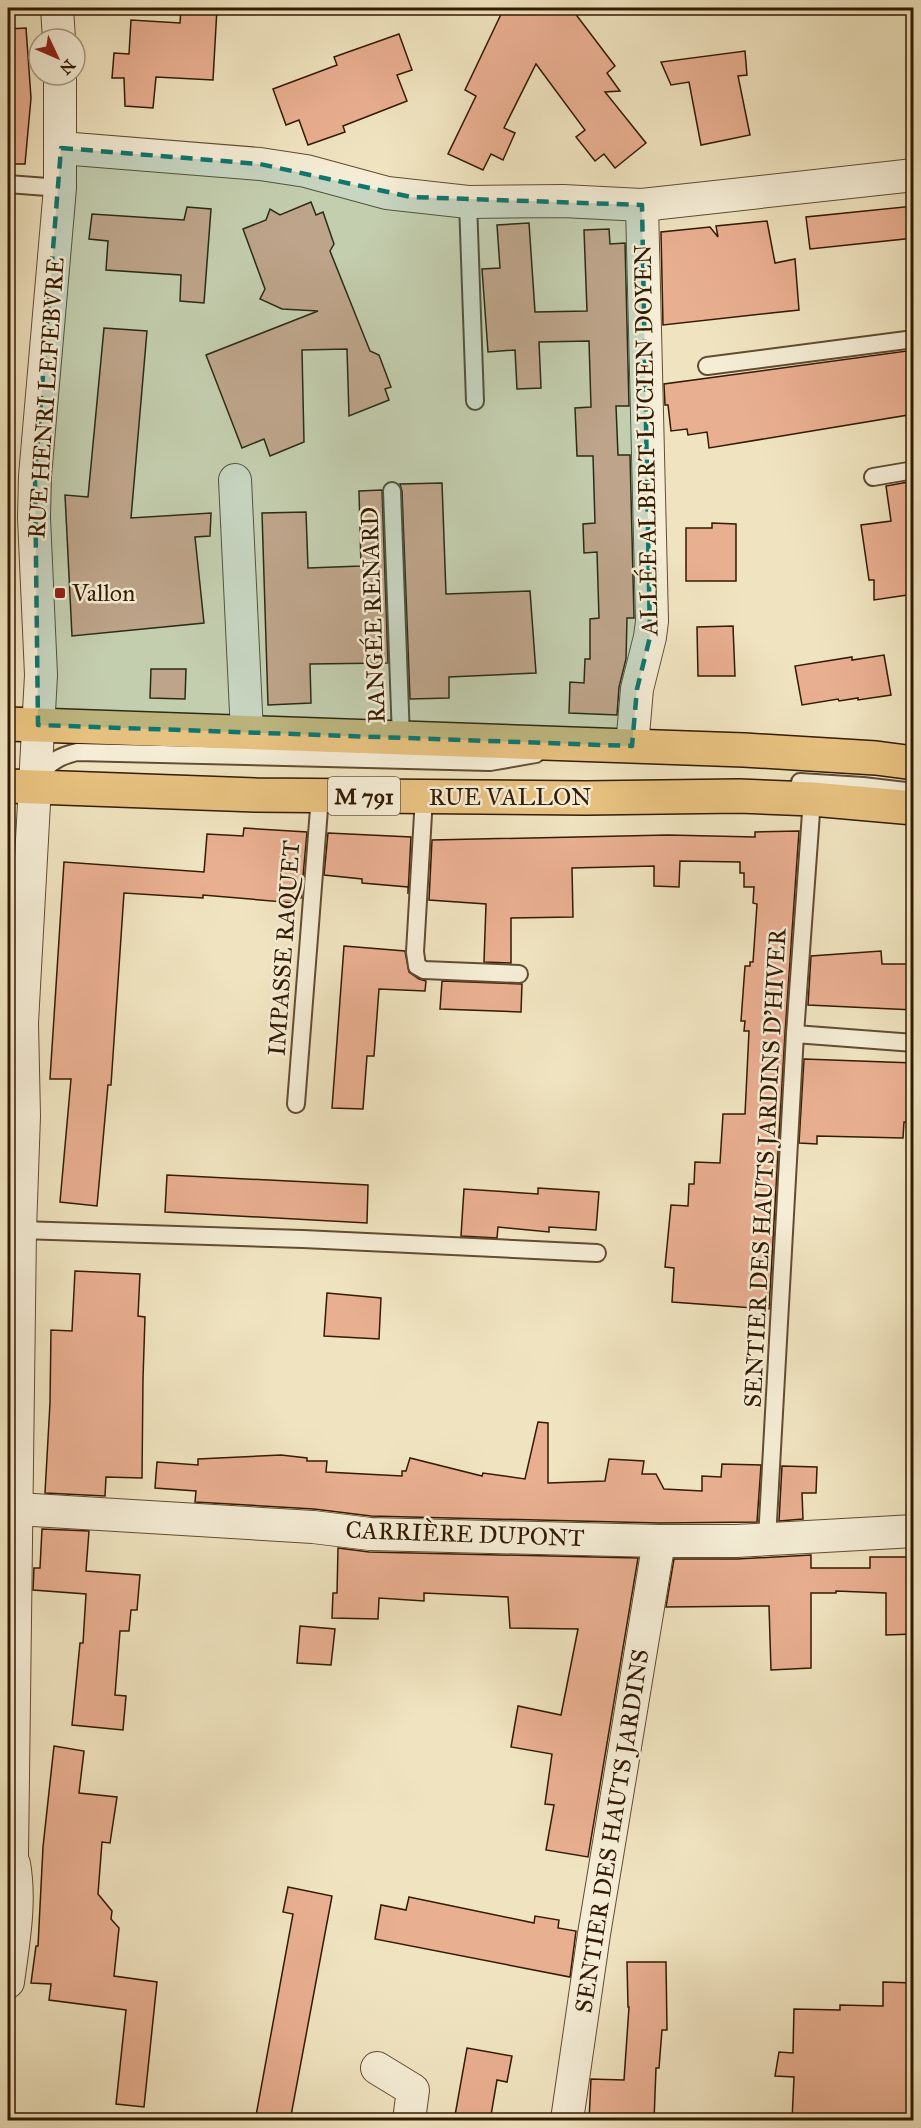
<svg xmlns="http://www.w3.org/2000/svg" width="921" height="2128" viewBox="0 0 921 2128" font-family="'IM FELL Great Primer',serif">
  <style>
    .building { fill: #e9af91; stroke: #331a01; stroke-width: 1.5 }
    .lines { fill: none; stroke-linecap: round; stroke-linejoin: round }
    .service-casing { stroke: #624c31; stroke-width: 20 }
    .minor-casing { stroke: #624c31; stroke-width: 34 }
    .primary-casing { stroke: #331a01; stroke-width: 36 }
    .service { stroke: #f5edd6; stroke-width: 16 }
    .minor { stroke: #f5edd6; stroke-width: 32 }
    .primary { stroke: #e8c280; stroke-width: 33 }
    .marked { fill: #0f766e; fill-opacity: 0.2; stroke: #0f766e; stroke-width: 4.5; stroke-dasharray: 12 8; stroke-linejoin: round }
    .poi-dot { fill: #8f2418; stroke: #f5edd6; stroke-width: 2 }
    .labels { text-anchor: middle; stroke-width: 5; stroke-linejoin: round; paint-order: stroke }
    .shield { fill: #f5edd6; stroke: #6d5941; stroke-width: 1.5 }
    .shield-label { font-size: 22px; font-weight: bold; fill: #331a01 }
    .street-label { font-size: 24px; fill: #331a01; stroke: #f5edd6 }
    .poi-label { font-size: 24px; fill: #331a01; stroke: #f5edd6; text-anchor: start }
  </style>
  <rect width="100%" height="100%" fill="#f0e4c0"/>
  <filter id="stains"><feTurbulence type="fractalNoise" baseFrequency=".00333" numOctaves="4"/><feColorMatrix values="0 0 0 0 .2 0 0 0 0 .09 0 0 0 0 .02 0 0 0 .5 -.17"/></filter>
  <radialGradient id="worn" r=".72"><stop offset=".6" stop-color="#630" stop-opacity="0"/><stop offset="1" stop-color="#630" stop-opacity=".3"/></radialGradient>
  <g class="building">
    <polygon points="181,8 217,8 213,80 156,77 153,108 125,106 124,78 112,78 114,53 129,54 131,20 180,23"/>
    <polygon points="504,8 571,8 615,66 607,73 620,91 605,92 646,143 615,168 604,154 595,161 576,137 585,130 536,64 504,128 515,133 503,160 491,154 483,170 448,154 476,96 465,90"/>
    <polygon points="26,28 31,98 25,164 8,164 8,29"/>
    <polygon points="399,34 412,70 397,75 407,101 343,126 345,132 308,145 299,120 286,125 273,89 337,65 334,57"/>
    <polygon points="745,51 747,75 738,76 750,135 701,145 689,82 671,85 661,62"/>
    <polygon points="311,202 316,215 323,212 334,244 330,251 370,351 379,355 391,387 385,389 389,400 349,416 347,349 302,350 304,442 270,456 264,439 242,448 206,355 318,311 282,309 260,299 265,289 243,229 266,220 270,209 280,215"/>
    <polygon points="914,206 914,238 810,249 806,217"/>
    <polygon points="187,207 211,209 204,303 180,301 181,275 106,270 108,241 89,239 92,214 184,220"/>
    <polygon points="767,221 775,263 795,259 799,310 663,325 661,232 710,227 718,237 716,226"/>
    <polygon points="529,223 535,312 587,311 584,230 609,229 610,244 625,243 629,406 616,406 618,455 630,455 634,618 627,618 626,659 619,687 617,715 569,713 570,682 584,683 585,659 590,659 590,619 599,618 597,552 584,553 583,524 595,523 593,456 577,456 575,408 591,407 589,341 539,342 541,388 517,389 515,350 488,352 482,269 500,268 497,225"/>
    <polygon points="104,328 147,331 131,518 211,513 210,536 195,537 204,623 72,636 65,495 88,497"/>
    <polygon points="914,350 914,414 709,448 707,432 688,435 687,429 671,431 668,405 665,405 664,384"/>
    <polygon points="914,481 914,594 874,600 874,580 869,580 861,525 891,521 886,486"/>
    <polygon points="442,483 446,594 530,591 536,673 449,677 449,698 410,699 402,491 400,484"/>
    <polygon points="382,490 388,663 310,664 311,703 268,705 262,513 306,512 308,568 361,566 359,491"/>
    <polygon points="712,523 736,524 736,581 686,581 686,528 712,528"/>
    <polygon points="733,626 735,676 698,676 697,627"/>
    <polygon points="884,655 891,695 858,700 858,698 839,701 838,699 802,705 795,666 852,657 852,660"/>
    <polygon points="151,669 186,669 185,699 150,698"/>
    <polygon points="244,828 307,832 301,898 295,898 295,903 203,895 203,898 124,893 111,1085 108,1085 97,1206 60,1202 71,1079 50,1079 64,862 204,872 207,834 243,836"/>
    <polygon points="799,831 785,1033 769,1309 672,1302 674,1268 665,1267 671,1205 688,1206 689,1184 694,1184 695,1162 720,1163 723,1114 745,1114 749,1031 744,1031 745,1021 741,1021 745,966 750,966 750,962 753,962 757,904 753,903 754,887 744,887 744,873 740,873 740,862 680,861 679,887 654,886 654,866 572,868 573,917 511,918 511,963 484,962 486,904 429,900 432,840 668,835 755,837 755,832"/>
    <polygon points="328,833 411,837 408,894 408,887 362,883 362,879 324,875"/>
    <polygon points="344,946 405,951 409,972 419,979 426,981 425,991 379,989 374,1056 367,1056 363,1109 332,1108"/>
    <polygon points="881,951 882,964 907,964 907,979 914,980 914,1010 808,1005 811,956"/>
    <polygon points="442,981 522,984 521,1012 440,1009"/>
    <polygon points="804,1059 914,1063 914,1122 904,1122 903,1138 817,1136 817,1144 799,1143"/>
    <polygon points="167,1175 368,1185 367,1223 165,1212"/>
    <polygon points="538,1188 599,1192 596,1230 549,1227 549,1232 498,1227 497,1238 461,1236 464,1189 538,1194"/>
    <polygon points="75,1271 140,1274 138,1316 145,1317 143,1379 142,1478 106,1477 105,1496 45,1493 50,1403 51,1330 72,1331"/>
    <polygon points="327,1293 381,1298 379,1339 324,1336"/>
    <polygon points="538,1422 548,1423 548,1483 605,1481 609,1459 644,1461 642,1474 656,1474 664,1489 702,1491 702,1476 721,1477 722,1464 761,1465 757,1522 659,1523 371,1516 314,1509 195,1502 196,1491 155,1488 157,1462 198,1465 198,1459 281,1455 307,1458 307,1461 327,1461 326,1472 402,1476 402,1471 406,1471 410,1458 482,1476 483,1473 525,1479"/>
    <polygon points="782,1466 817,1467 816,1493 802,1493 803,1519 779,1521"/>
    <polygon points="42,1529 89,1531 86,1571 140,1575 137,1610 131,1610 129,1631 120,1631 115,1695 126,1696 123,1730 72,1725 80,1643 83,1643 86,1594 33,1590 34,1568 40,1568"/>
    <polygon points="338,1548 369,1552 638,1558 588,1857 546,1850 554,1805 545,1804 552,1754 511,1747 518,1706 561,1715 578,1629 510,1628 508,1597 424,1593 424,1601 379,1598 378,1619 332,1618 333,1593 337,1593"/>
    <polygon points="811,1555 811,1568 870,1568 870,1557 914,1557 914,1634 886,1635 886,1593 836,1591 836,1593 811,1593 811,1668 771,1670 769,1606 666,1607 674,1559 737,1559"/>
    <polygon points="300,1626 335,1629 331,1665 297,1663"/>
    <polygon points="54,1746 84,1751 79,1793 117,1797 110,1843 102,1842 98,1894 112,1911 111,1919 119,1928 114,1976 157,1982 144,2107 116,2104 126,2010 49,2000 51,1984 31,1983 36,1946 38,1946 43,1847"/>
    <polygon points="288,1887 332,1896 290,2121 255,2121 293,1914 283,1912"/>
    <polygon points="409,1897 534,1923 535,1916 559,1920 558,1928 576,1931 570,1977 375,1939 381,1905 406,1910"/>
    <polygon points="627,1962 666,1962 667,2030 662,2030 659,2068 656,2068 654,2121 589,2121 591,2079 624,2080 629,2007 628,2007"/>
    <polygon points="883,1982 914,1983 914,2121 792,2121 794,2077 775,2076 779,2052 793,2053 794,2009 840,2010 840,2005 883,2006"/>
    <polygon points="467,2048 512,2056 507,2082 497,2080 490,2121 454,2121"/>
  </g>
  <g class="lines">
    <defs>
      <g id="service">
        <polyline points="8,184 60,188"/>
        <polyline points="468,202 475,401"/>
        <polyline points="707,366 914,339"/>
        <polyline points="873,477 914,470"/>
        <polyline points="392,491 401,738"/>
        <path d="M 38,778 C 48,763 59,756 77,752 L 490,762 L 536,754"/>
        <polyline points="800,782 863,786 914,792"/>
        <polyline points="424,797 415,952 417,966 424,970 519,974"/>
        <polyline points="795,1034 914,1043"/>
        <polyline points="296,1104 320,796"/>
        <polyline points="20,1230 303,1239 597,1253"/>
        <polyline points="767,1539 795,1034 812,799"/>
      </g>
      <g id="minor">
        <polyline points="57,8 59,39"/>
        <polyline points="61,148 260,164 306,171 387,193 468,202 563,201 642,205 914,175"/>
        <polyline points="235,480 247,733"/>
        <polyline points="632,746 637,689 650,637 652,621 642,205"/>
        <polyline points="17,1509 313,1527 370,1534 659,1541 736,1541 914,1531"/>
        <polyline points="8,1886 12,1854 20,1230 24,1116 22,1023 41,675 34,518 35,476 60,188 60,75"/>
        <path d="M 8,1982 C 13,1944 21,1902 14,1864"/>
        <polyline points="377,2068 413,2090 409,2120"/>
        <polyline points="567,2120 594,1934 659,1541"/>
      </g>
      <g id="primary">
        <polyline points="8,724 744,750 876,758 914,763"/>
        <polyline points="8,786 256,795 586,798 739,796 812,799 914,808"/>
      </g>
    </defs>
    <use href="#service" class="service-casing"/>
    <use href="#minor" class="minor-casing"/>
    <use href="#primary" class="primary-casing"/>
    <use href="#service" class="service"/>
    <use href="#minor" class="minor"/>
    <use href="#primary" class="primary"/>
  </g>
  <path class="marked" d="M 61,148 L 260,164 L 411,197 L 642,205 L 650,637 L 637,689 L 632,746 L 38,725 L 35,476 Z"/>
  <rect class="poi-dot" x="54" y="587" width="12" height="12" rx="3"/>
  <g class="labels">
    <rect class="shield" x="328" y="777" width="72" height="38" rx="4.5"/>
    <g class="shield-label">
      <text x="364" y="804">M 791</text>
    </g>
    <g class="street-label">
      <text transform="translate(46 398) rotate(-86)" y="8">RUE HENRI LEFEBVRE</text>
      <text transform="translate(646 440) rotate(-91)" y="8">ALLÉE ALBERT LUCIEN DOYEN</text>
      <text transform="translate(373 615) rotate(-92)" y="8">RANGÉE RENARD</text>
      <text x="510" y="805">RUE VALLON</text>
      <text transform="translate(284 948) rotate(-86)" y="8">IMPASSE RAQUET</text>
      <text transform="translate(765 1168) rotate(-87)" y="8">SENTIER DES HAUTS JARDINS D'HIVER</text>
      <text transform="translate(465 1534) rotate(2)" y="8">CARRIÈRE DUPONT</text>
      <text transform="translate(612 1831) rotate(-81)" y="8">SENTIER DES HAUTS JARDINS</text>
    </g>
    <g class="poi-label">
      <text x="72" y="601">Vallon</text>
    </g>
  </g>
  <rect width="921" height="2128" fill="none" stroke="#f0e4c0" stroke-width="30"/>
  <rect x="9" y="9" width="903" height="2110" fill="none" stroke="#331a01" stroke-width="3"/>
  <rect x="15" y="15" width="891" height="2098" fill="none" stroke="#331a01" stroke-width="1.5"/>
  <g transform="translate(57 57) rotate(134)"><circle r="28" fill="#f5edd6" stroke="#a79981" stroke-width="1.5"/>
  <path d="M0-4.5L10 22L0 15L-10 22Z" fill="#8f2418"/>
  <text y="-9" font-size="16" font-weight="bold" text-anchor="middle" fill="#331a01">N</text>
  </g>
  <rect width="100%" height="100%" filter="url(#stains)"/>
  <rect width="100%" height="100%" fill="url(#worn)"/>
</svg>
